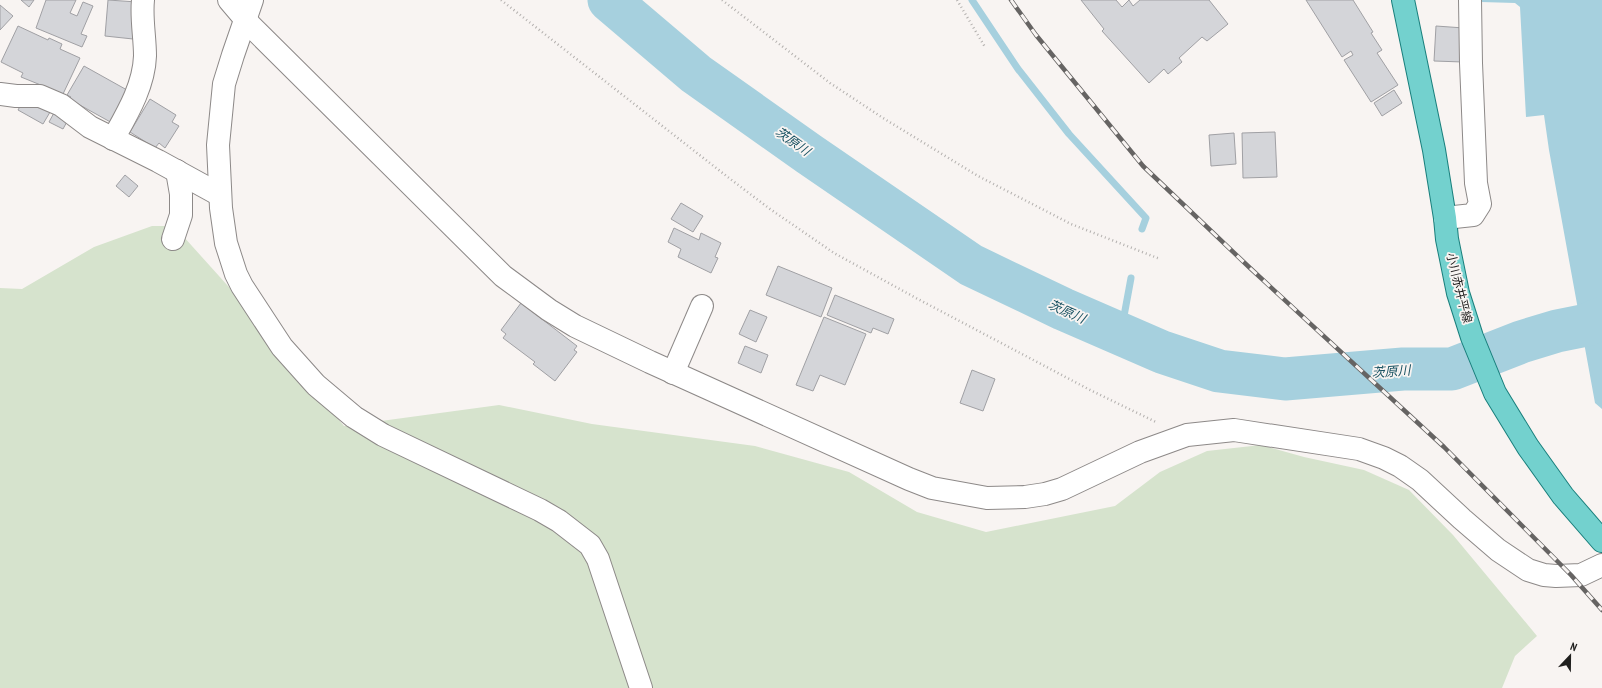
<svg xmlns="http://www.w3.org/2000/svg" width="1602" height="688" viewBox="0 0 1602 688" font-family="'PT Sans Narrow','Noto Sans JP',sans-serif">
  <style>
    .green { fill: #d6e3cd }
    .water { fill: #a6d0de }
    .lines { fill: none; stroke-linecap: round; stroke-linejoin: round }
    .stream { stroke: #a6d0de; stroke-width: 7 }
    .river { stroke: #a6d0de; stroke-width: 43 }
    .building { fill: #d4d5d9; stroke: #a0a0a4 }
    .minor-casing { stroke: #8d8988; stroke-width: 24 }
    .major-casing { stroke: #197f7c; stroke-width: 24 }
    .path { stroke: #b3b0ae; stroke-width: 2.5; stroke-dasharray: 1 3; stroke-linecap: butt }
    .minor { stroke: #fff; stroke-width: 22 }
    .major { stroke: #73d1ce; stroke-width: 22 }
    .rail-casing { stroke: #666463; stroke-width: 4.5 }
    .rail { stroke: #f8f4f2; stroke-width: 3; stroke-dasharray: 9; stroke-linecap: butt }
    .labels { text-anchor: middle; stroke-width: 3.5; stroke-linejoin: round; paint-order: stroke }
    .street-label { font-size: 12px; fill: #201f1e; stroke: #f8f4f2 }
    .water-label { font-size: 13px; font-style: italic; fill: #195262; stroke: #f8f4f2 }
  </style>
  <rect width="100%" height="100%" fill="#f8f4f2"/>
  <polygon class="green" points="152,226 174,226 228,286 344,426 499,405 592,424 755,446 849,472 917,512 986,532 1115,506 1160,472 1207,451 1261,445 1304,457 1364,470 1409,490 1453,535 1537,636 1515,656 1502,688 0,688 0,288 22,289 94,247"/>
  <polygon class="water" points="1481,0 1602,0 1602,409 1595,403 1549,150 1544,115 1526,117 1520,7 1515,3 1481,2"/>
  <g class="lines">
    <g class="stream">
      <polyline points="972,0 1018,69 1069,134 1146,218 1142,229"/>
      <polyline points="1131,278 1124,316 1162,352"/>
    </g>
    <polyline class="river" points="609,0 696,74 809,154 971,265 1063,309 1162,352 1219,371 1285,379 1403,369 1452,369 1521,342 1557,331 1587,325 1602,318"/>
  </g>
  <g class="building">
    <polygon points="21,0 34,0 29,7"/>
    <polygon points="46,0 76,0 70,13 77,16 83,2 93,6 81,34 87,36 82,47 36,28"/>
    <polygon points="108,0 137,2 133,39 105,36"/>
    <polygon points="1081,0 1116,0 1122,7 1129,0 1133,6 1140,0 1209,0 1228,24 1207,41 1202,37 1179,58 1182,62 1168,74 1164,69 1149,83 1102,31 1104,29"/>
    <polygon points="1306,0 1353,0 1373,32 1371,33 1382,50 1377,53 1398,85 1371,102 1344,60 1353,55 1351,51 1342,57"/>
    <polygon points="0,5 13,16 0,30"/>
    <polygon points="18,26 48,40 49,38 62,44 60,49 80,58 63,94 21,77 23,73 1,62"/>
    <polygon points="1436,26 1464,28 1463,62 1434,61"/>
    <polygon points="84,66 127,90 114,124 69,99 71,97 67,95"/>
    <polygon points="29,90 53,107 43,124 18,110"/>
    <polygon points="1394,90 1402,103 1382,116 1374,103"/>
    <polygon points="150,99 176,115 172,122 179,126 165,148 159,143 155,148 130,132"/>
    <polygon points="55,111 69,118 63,129 49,122"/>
    <polygon points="1275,132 1277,177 1243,178 1242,133"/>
    <polygon points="1234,133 1236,164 1211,166 1209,135"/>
    <polygon points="125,175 138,186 129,197 116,186"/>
    <polygon points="681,203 703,216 693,232 671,219"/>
    <polygon points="674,228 699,240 701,233 721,243 715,257 718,258 711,273 678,257 681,249 668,242"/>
    <polygon points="778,266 832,288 821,317 766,295"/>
    <polygon points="835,295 894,319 888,334 873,328 871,333 827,315"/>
    <polygon points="521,303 577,346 574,350 577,352 555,381 533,364 535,362 503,338 506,334 501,330"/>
    <polygon points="750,310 767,317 756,342 739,334"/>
    <polygon points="824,317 866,334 845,385 820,375 813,391 796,385"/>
    <polygon points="745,346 768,355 761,373 738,363"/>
    <polygon points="972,370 995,379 983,411 960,403"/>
  </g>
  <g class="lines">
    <defs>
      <g id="minor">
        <polyline points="229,0 251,26 503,276 549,310 575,326 650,362 909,479 932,488 987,498 1025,497 1045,494 1062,489 1140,452 1187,435 1234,430 1359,449 1384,458 1400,466 1420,480 1462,519 1498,550 1528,570 1544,575 1556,576 1581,575 1602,565"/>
        <polyline points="252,0 233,55 224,84 218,145 221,208 226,243 236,274 242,286 282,347 316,385 354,417 383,435 540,510 559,521 590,545 598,559 641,688"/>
        <polyline points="0,94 16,96 40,96 61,105 90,127 158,161 220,195"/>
        <path d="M 113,139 C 127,114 144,86 145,56 C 145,37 141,18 143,0"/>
        <polyline points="1445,218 1473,215 1480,204 1476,183 1471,63 1470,0"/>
        <polyline points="173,239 181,215 181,194 177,171"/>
        <polyline points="673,373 702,306"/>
      </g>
      <polyline id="major" points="1403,0 1434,150 1445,218 1447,239 1458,293 1472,337 1495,393 1528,447 1563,496 1602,541"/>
    </defs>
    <use href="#minor" class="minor-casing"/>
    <use href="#major" class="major-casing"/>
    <g class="path">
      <polyline points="501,0 729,178 770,209 834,253 916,298 1092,391 1156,422"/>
      <polyline points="722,0 830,83 883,118 978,176 1071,224 1160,259"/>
      <polyline points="957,0 985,47"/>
    </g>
    <use href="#minor" class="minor"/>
    <use href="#major" class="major"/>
    <defs>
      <polyline id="rail" points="1011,0 1036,35 1143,166 1250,268 1444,447 1571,575 1602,610"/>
    </defs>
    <use href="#rail" class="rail-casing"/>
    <use href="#rail" class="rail"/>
  </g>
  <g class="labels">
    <g class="street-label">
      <text transform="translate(1459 288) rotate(76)" y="4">小川赤井平線</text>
    </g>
    <g class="water-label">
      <text transform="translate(793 141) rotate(35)" y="5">茨原川</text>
      <text transform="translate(1067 311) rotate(24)" y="5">茨原川</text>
      <text transform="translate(1391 371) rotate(-4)" y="5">茨原川</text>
    </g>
  </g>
  <g transform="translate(1570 656) rotate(22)" stroke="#f8f4f2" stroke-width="3" paint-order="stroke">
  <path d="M0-3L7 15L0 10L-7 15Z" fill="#201f1e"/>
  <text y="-6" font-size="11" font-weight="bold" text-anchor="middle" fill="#201f1e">N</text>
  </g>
</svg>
